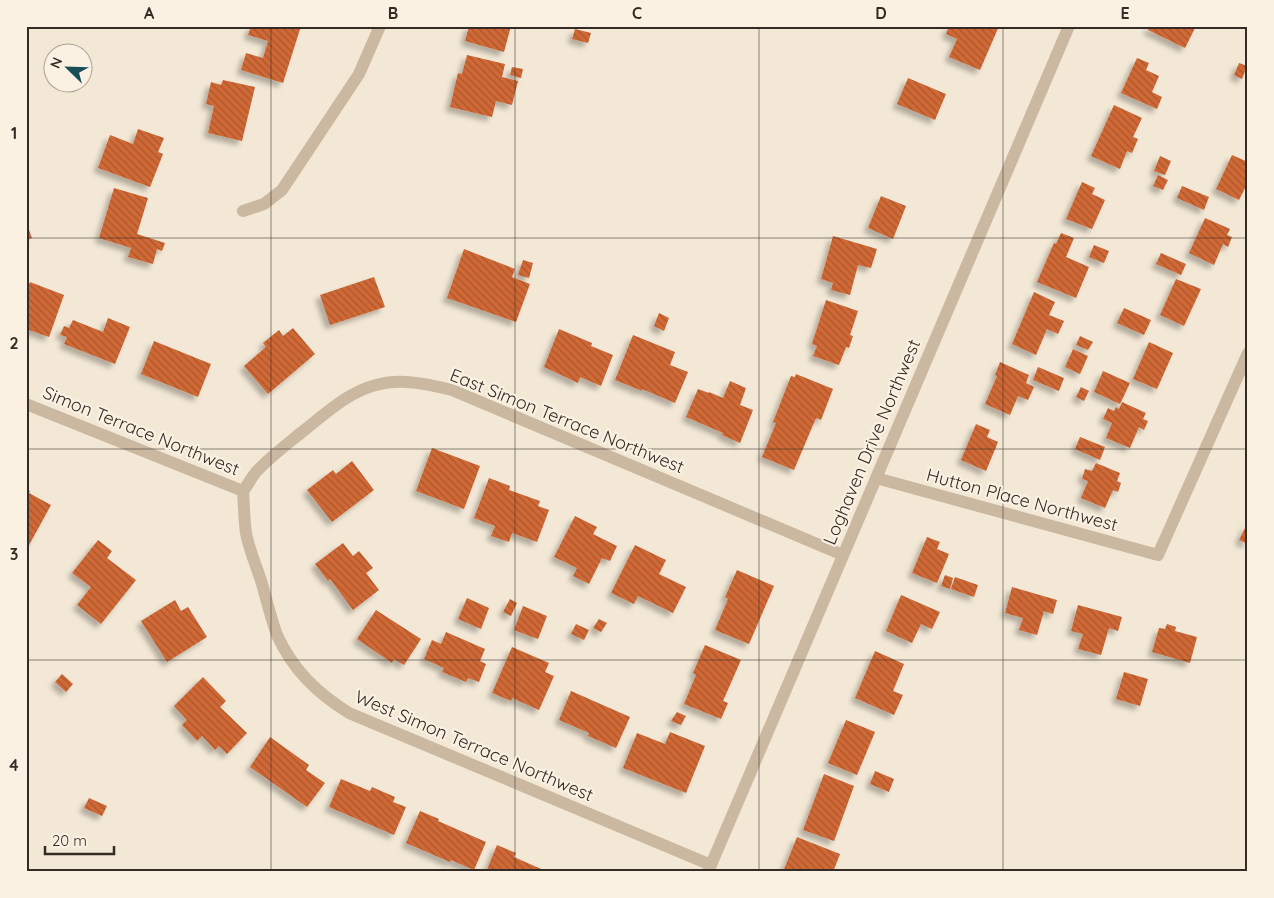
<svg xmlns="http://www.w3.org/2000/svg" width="1274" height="898" viewBox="0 0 1274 898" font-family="Quicksand,sans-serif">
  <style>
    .building { fill: url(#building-back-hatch); filter: url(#shadow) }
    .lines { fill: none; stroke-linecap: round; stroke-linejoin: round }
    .minor { stroke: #cbb8a1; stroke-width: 12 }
    .grid { fill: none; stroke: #352b25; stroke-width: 1; stroke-opacity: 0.55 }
    .labels { text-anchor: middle; stroke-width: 4.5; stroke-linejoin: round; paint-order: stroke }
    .street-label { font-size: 18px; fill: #352b25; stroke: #faf1e2 }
    .neatline { fill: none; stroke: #352b25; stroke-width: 2 }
    .grid-label { font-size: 16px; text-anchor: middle; font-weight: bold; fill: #352b25 }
  </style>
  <defs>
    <pattern id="building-back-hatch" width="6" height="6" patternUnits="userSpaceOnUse" patternTransform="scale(1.25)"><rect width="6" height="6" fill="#d06936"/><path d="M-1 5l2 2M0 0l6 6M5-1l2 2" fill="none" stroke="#aa572d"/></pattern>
    <filter id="shadow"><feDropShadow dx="-4.5" dy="4.5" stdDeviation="2.5" flood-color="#0004"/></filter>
  </defs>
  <rect width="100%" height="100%" fill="#f3e8d6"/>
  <g class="building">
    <polygon points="251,26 301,26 283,83 241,70 246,53 263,58 268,41 248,35"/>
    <polygon points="469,26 511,26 504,52 465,41"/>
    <polygon points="949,26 999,26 980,70 949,57 957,39 946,34"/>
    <polygon points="1149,26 1196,26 1185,48 1148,30"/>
    <polygon points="575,29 591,33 588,43 572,39"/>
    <polygon points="467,55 505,64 502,77 518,81 512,105 496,101 492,117 450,107 458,73 462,74"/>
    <polygon points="1137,58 1149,63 1146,70 1159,76 1152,92 1162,97 1157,109 1121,93"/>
    <polygon points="1239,63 1247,66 1242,79 1234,75"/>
    <polygon points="512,67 523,69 521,78 510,75"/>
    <polygon points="908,78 946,94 935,120 897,104"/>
    <polygon points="223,80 255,87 242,141 208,133 214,106 206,104 211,82 221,85"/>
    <polygon points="1114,105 1142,118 1133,137 1138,139 1132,153 1127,151 1120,169 1091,156"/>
    <polygon points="138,129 164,138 158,152 163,154 150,187 98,168 110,135 133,144"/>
    <polygon points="1232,155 1248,162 1248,182 1239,200 1216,189"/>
    <polygon points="1160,156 1171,161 1165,175 1154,171"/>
    <polygon points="1158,175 1168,180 1163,190 1153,186"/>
    <polygon points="1082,182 1095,188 1092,194 1105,200 1092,229 1066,219"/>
    <polygon points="1182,186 1209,197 1204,210 1177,198"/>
    <polygon points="114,188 148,198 137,234 165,243 162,251 157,249 153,264 128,257 131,248 99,238"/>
    <polygon points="881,196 906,206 893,239 868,228"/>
    <polygon points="1205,218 1230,229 1227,235 1232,237 1228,247 1223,244 1214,265 1189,253"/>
    <polygon points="26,222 32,238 26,240"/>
    <polygon points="1061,233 1074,238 1066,257 1089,267 1076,298 1037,282 1054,243 1056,244"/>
    <polygon points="833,236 877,249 871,268 858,265 850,295 831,290 833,283 821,279"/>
    <polygon points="1094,245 1109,251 1104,263 1089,257"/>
    <polygon points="464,249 515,269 512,277 530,284 516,322 447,298"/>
    <polygon points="1161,253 1186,264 1181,275 1156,264"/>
    <polygon points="523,260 533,263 529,278 518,275"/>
    <polygon points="374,277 385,307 330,325 320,295"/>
    <polygon points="1176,279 1201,289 1184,326 1160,315"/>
    <polygon points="30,282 64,295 49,337 26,329 26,293"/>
    <polygon points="1034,292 1055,302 1049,315 1064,321 1058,334 1047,329 1036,355 1012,344"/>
    <polygon points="826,300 858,311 850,335 853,336 849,348 846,347 839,365 813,356 817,346 812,344"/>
    <polygon points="1124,308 1151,320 1144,335 1117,323"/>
    <polygon points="659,313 669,318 664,331 654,326"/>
    <polygon points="108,318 130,327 115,364 64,344 67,337 60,335 64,326 69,328 73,320 103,332"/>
    <polygon points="293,328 315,354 268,394 244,366 266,347 263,343 279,330 283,336"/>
    <polygon points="559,329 592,343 591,346 613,355 601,386 580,377 578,383 544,367"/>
    <polygon points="633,335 675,352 670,365 688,372 675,403 642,389 642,391 615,380"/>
    <polygon points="1080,336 1093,342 1088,350 1076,345"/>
    <polygon points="154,341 211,364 198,397 141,374"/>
    <polygon points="1149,342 1173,353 1157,389 1133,379"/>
    <polygon points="1073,349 1088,356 1080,374 1065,367"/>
    <polygon points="1000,362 1029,375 1026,383 1034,387 1028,400 1018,396 1010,415 985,404 997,376 995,375"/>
    <polygon points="1038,367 1064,378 1059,391 1033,380"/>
    <polygon points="1103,371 1130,383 1120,404 1094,392"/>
    <polygon points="796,374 833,389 821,420 816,418 794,470 762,457 776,423 773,422 791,376 795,377"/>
    <polygon points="730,381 746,388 740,405 753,410 740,443 722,435 723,433 686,417 698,389 709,393 709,392 723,398"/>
    <polygon points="1081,387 1089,391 1084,401 1076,397"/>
    <polygon points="1122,402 1146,413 1143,419 1148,421 1144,430 1139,427 1130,448 1106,438 1112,423 1103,419 1108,408 1114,411 1116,407 1119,409"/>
    <polygon points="976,424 990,430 987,437 998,442 986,471 961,460"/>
    <polygon points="1080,437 1105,447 1100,460 1075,449"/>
    <polygon points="432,448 480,466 464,509 416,491"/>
    <polygon points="352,461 374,490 332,522 307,490 333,470 336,474"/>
    <polygon points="1096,463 1120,473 1117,481 1121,483 1118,492 1113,490 1105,508 1081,498 1088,481 1082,479 1085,469 1092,471"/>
    <polygon points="489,478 510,486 509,490 540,501 538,506 549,510 537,542 512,533 509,542 491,536 495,526 474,518"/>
    <polygon points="26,489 30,491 29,493 51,505 28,547 26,546"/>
    <polygon points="575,516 597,527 593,534 617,546 610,561 602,558 589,584 573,576 577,568 554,557"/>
    <polygon points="1248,522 1248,544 1239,540"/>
    <polygon points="927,537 940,542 937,549 949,554 937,583 912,573"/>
    <polygon points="98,540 112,551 107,558 136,580 101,624 77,605 91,587 72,573"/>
    <polygon points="343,543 353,556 359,551 373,568 366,573 379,590 353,610 330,579 328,581 315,564"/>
    <polygon points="635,545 666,560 659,574 686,587 673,613 638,596 634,604 611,593"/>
    <polygon points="737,570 774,586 749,644 715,630 728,599 725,597"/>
    <polygon points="945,575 953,578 950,589 941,586"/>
    <polygon points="955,577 978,585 974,597 951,589"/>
    <polygon points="1012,587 1057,600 1053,614 1044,611 1037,635 1019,630 1023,618 1005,613"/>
    <polygon points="901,595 940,612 932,629 921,624 912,643 886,631"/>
    <polygon points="467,598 489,608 481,629 458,619"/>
    <polygon points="510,599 517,603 511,616 503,612"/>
    <polygon points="175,600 181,611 188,607 207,637 167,662 141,621"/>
    <polygon points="1078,605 1122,617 1118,631 1109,628 1101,655 1078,649 1083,634 1071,631"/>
    <polygon points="523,606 547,616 538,639 514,630"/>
    <polygon points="376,610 421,639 404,665 394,659 392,663 357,639"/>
    <polygon points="599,619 607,623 601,632 593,628"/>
    <polygon points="576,624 589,630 584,640 571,634"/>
    <polygon points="1167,624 1176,627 1175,631 1197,637 1190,663 1152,652 1159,628 1165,629"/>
    <polygon points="446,632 485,649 480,661 486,664 479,682 468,678 466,682 442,672 444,668 424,659 432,640 441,644"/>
    <polygon points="705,645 741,660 723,701 728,703 721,719 684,704 696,675 693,673"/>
    <polygon points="512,647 549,663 545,672 554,676 539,710 512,698 511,701 492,693"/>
    <polygon points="875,651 904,664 893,691 903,695 894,715 855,698"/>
    <polygon points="1124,672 1148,679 1140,706 1116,699"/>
    <polygon points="62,674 73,684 66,692 55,682"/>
    <polygon points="203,677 226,701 220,707 247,733 227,754 219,746 215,750 202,736 197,741 182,725 187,720 174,706"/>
    <polygon points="571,691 630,717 616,748 588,736 589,733 559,720"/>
    <polygon points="677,712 686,716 681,725 671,721"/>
    <polygon points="846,720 875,732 857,775 828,763"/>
    <polygon points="670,732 705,746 686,793 623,768 637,733 665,744"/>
    <polygon points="270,737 309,765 306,770 325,783 307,807 250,767"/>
    <polygon points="875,771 894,779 889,792 870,784"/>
    <polygon points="824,774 854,786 834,841 803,830"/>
    <polygon points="341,779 370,791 372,787 395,797 393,802 406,807 394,835 329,807"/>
    <polygon points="89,798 107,806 102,816 84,808"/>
    <polygon points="420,811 439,819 438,821 486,842 474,870 451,860 450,862 406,843"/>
    <polygon points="797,837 840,854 833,872 783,872"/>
    <polygon points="497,845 516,853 514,857 548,872 486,872"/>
  </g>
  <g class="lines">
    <g class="minor">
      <polyline points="243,211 264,204 282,190 359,74 380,26"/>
      <polyline points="26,404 243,491"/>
      <polyline points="876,478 1158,555 1248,353"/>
      <path d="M 243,491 C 248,485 251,478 256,472 C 270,457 286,445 302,432 C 325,414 348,392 376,385 C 401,378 427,384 452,390 L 843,555"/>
      <path d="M 243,491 C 244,505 244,519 246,533 C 249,550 257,567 262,584 C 267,601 271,619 277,635 C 293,670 317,693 349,713 L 711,865"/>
      <polyline points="708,872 1069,26"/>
    </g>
  </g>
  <path class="grid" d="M 271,26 L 271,872M 515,26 L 515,872M 759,26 L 759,872M 1003,26 L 1003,872M 26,238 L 1248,238M 26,449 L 1248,449M 26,660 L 1248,660"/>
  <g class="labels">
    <g class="street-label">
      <text transform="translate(567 421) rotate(22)" y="6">East Simon Terrace Northwest</text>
      <text transform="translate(141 431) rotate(22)" y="6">Simon Terrace Northwest</text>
      <text transform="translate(872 442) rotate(-67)" y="6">Loghaven Drive Northwest</text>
      <text transform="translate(1022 500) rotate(15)" y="6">Hutton Place Northwest</text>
      <text transform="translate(474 746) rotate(23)" y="6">West Simon Terrace Northwest</text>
    </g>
  </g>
  <rect width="1274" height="898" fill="none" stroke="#faf1e2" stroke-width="55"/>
  <g transform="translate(68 68) rotate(293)"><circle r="24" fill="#faf1e2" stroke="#aba296"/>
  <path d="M0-4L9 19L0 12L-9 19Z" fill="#174f59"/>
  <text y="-8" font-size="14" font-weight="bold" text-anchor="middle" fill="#352b25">N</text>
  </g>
  <path d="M45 846v8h69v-8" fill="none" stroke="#352b25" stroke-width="2.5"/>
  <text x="52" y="846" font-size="15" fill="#352b25" stroke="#faf1e2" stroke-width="4" paint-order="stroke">20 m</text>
  <rect x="28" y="28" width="1218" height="842" class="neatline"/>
  <g class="grid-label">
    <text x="149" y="19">A</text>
    <text x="393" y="19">B</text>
    <text x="637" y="19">C</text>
    <text x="881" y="19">D</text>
    <text x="1125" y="19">E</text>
    <text x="14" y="139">1</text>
    <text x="14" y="349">2</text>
    <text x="14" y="560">3</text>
    <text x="14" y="771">4</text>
  </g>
</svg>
